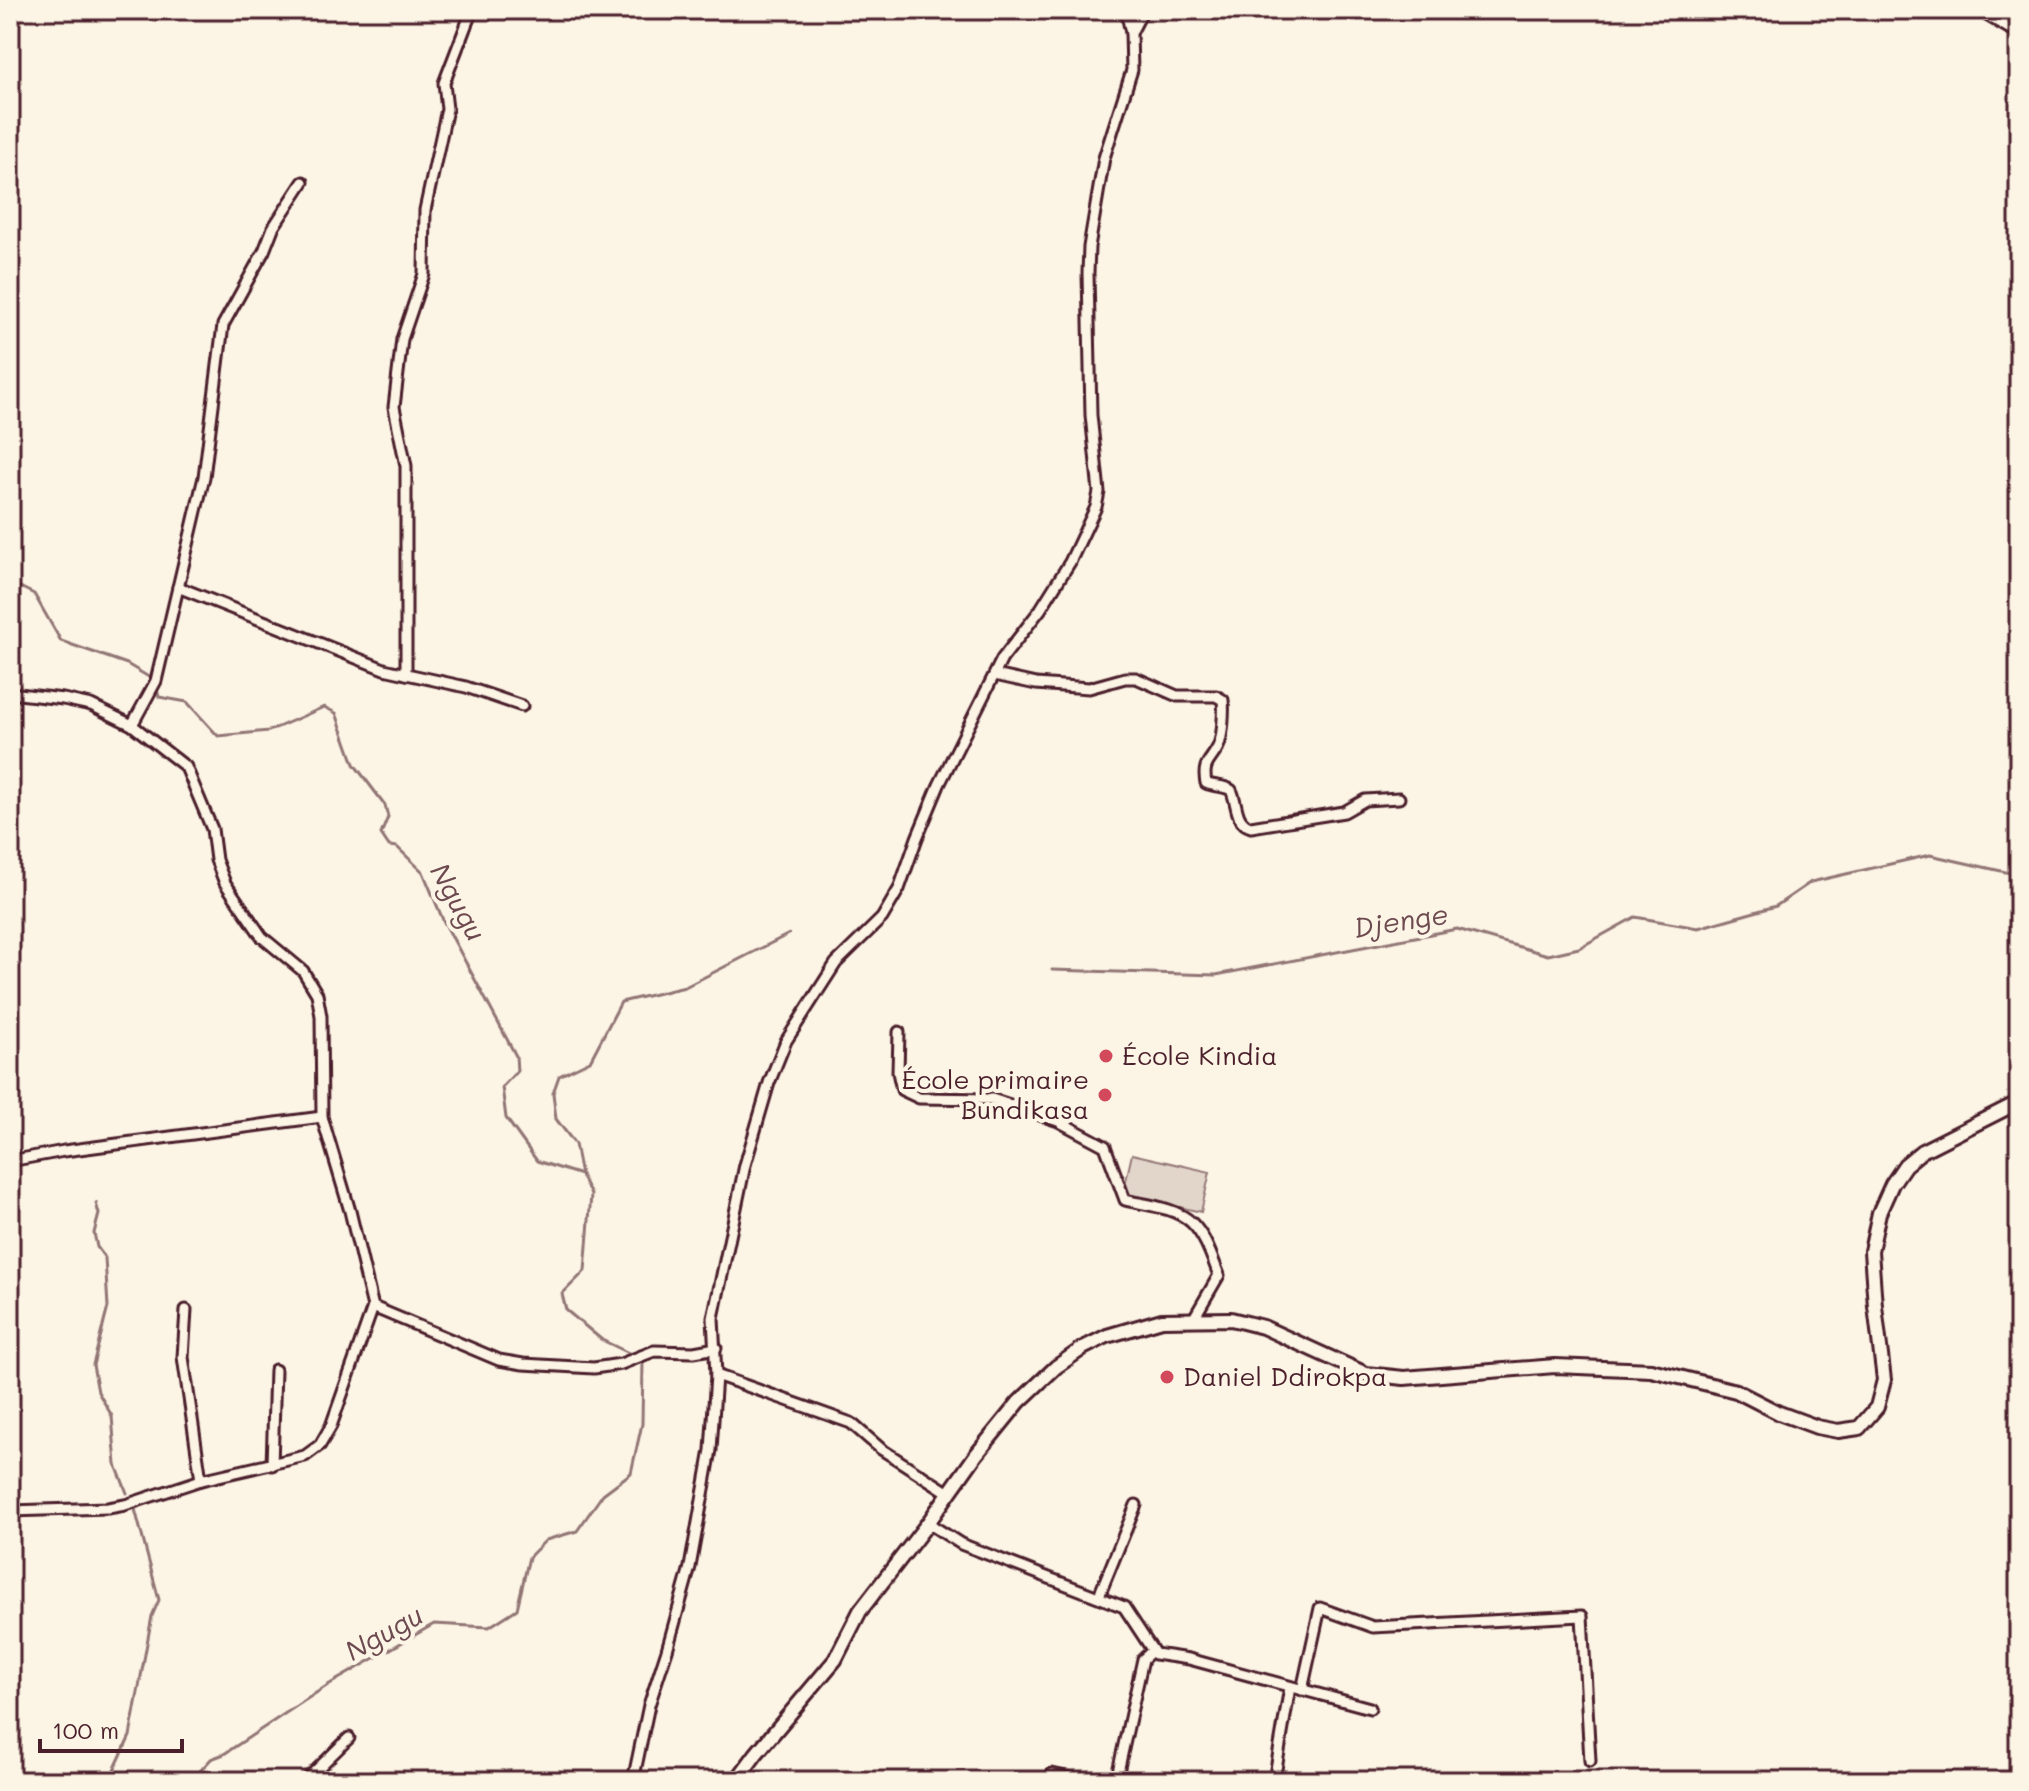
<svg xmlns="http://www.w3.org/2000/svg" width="2029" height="1791" viewBox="0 0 2029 1791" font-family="Mali,sans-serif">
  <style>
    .green { fill: #e2d5ca; stroke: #967a7a; stroke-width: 2 }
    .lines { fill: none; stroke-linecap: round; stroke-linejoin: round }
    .stream { stroke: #917474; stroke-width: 3 }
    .street-casing { stroke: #4a1f2b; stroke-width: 15 }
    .secondary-casing { stroke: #4a1f2b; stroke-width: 18 }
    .street { stroke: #fcf5e5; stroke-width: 9 }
    .secondary { stroke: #fcf5e5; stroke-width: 12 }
    .poi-dot { fill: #d1495b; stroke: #fcf5e5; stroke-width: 3 }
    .labels { text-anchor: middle; stroke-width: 8; stroke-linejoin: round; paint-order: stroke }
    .poi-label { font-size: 26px; fill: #4a1f2b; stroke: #fcf5e5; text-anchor: start }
    .water-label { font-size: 28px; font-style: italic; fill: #6d4950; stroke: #fcf5e5 }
  </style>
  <rect width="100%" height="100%" fill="#fcf5e5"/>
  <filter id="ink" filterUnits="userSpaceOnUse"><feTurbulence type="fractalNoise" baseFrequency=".0125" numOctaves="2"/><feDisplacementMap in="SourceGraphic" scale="16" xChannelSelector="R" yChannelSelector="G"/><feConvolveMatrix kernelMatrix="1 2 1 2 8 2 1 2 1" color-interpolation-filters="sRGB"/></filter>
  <g filter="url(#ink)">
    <polygon class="green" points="1132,1154 1210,1172 1201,1212 1123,1194"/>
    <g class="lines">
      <g class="stream">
        <polyline points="10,582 34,594 61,641 127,664 152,679"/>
        <polyline points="156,685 159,697 187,702 218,736 269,731 324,707 336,713 354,764 385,805 388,817 381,834 389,846 397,847 423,872 443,920 516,1056 517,1071 502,1087 506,1118 537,1161 581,1175"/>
        <polyline points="1052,970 1216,975 1457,929 1548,955 1579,948 1635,917 1698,928 1776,906 1811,882 1930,855 2019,875"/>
        <polyline points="96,1203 99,1214 94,1233 97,1247 105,1258 108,1307 93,1365 98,1392 112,1416 116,1465 127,1493"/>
        <polyline points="633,1355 602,1340 566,1310 562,1294 585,1271 591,1195 581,1175 575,1144 556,1119 553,1093 559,1076 590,1061 621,1002 685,987 789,934"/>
        <polyline points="109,1781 130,1736 152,1616 159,1600 135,1509"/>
        <polyline points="191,1781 211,1759 224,1754 328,1685 434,1624 489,1627 517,1609 529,1557 546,1540 577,1531 603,1494 631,1473 642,1424 643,1360 640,1358"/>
      </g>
      <defs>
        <g id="street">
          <polyline points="1978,10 2019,34"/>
          <polyline points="1131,33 1143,10"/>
          <polyline points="178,587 384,669 466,687 522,706"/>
          <polyline points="406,674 406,466 394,407 402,339 424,274 425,210 447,109 444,83 472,10"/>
          <path d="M 995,675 L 1036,684 L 1089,688 L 1125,678 L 1136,678 L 1177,696 L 1216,696 L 1223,700 C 1224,710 1223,737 1218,747 C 1211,762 1202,762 1206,783 C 1214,787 1223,785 1231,790 C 1238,803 1234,822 1251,827 L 1344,812 L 1365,800 L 1399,798"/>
          <polyline points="10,693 63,699 91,705 132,725 186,767 212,829 216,860 225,883 262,937 303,971 317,994 321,1016 322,1117 350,1211 373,1307 331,1426 320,1445 305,1456 201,1480 125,1505 108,1508 10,1511"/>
          <polyline points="132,725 156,681 204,477 223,325 264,251 273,228 303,182"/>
          <path d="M 899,1032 L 898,1072 L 902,1090 L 919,1098 L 992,1099 L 1058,1121 L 1105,1146 L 1125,1200 C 1145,1205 1176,1207 1192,1223 C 1206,1237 1212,1258 1219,1275 L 1194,1318"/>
          <polyline points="10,1161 64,1151 322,1117"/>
          <polyline points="373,1307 499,1360 523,1364 594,1368 621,1364 654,1351 694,1352 716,1348"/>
          <polyline points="186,1310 183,1357 201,1480"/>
          <polyline points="716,1375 851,1423 881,1449 949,1493"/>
          <polyline points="272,1465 275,1370"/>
          <polyline points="928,1523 961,1544 1124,1607 1155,1654 1189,1659 1370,1708"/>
          <polyline points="1099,1596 1136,1505"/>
          <polyline points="1302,1690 1320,1608 1373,1627 1582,1616 1590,1761"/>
          <polyline points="1052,1774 1084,1781"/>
          <polyline points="305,1781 349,1738"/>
          <polyline points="633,1781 649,1705 667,1650 690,1567 711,1450 716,1375 713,1318 745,1165 769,1083 786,1041 836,963 882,918 899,889 917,838 939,785 1002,659 1040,610 1070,562 1096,507 1099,492 1091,415 1088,273 1089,247 1104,158 1132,70 1131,33 1126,10"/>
          <polyline points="1116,1781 1143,1659 1152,1651"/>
          <polyline points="1274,1781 1290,1687"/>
        </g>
        <polyline id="secondary" points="736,1781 756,1754 835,1660 860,1611 928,1523 976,1455 1019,1402 1056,1367 1083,1348 1107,1336 1162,1320 1231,1319 1263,1327 1366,1374 1404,1378 1555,1366 1651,1370 1736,1391 1779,1413 1817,1427 1838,1431 1859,1428 1877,1407 1884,1380 1875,1306 1871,1251 1879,1213 1892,1184 1905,1165 1922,1151 2019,1102"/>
      </defs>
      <use href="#street" class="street-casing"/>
      <use href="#secondary" class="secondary-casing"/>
      <use href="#street" class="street"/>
      <use href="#secondary" class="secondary"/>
    </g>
  </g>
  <g class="poi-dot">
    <circle cx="1106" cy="1056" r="8"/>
    <circle cx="1105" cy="1095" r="8"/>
    <circle cx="1167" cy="1377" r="8"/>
  </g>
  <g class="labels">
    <g class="poi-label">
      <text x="1122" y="1065">École Kindia</text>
      <text x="1089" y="1089" text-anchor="end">École primaire<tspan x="1089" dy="30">Bundikasa</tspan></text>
      <text x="1183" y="1386">Daniel Ddirokpa</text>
    </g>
    <g class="water-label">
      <text transform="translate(458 902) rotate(61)" y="10">Ngugu</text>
      <text transform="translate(1401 921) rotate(-9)" y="10">Djenge</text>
      <text transform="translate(384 1633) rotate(-29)" y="10">Ngugu</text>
    </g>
  </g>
  <rect width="2029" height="1791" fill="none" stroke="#fcf5e5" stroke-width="40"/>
  <rect x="20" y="20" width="1989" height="1751" fill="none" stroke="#4a1f2b" stroke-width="3" filter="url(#ink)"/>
  <path d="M40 1739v12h142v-12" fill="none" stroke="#4a1f2b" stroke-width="4"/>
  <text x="52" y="1739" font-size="24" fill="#4a1f2b" stroke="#fcf5e5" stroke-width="6" paint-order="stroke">100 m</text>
</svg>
